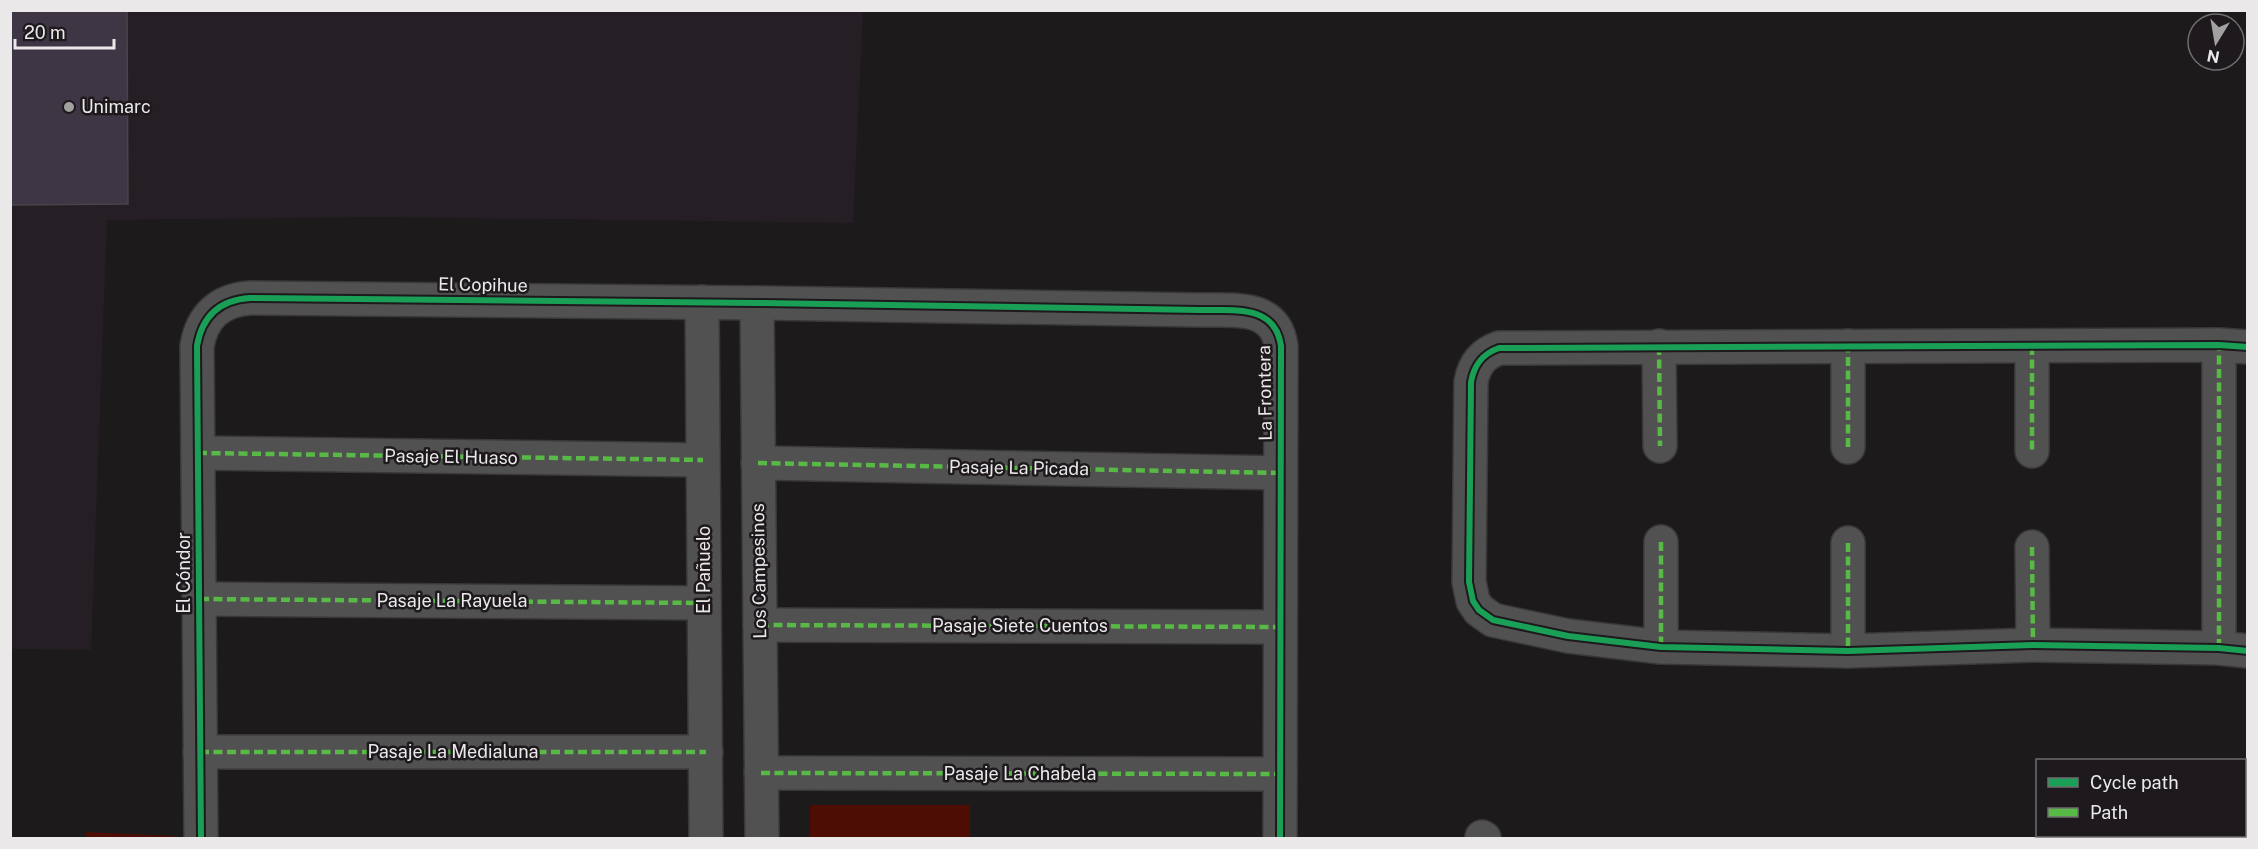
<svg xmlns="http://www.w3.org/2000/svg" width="2258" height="849" viewBox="0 0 2258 849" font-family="'Public Sans',sans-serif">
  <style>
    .built { fill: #261e25 }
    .green { fill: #4d0c04 }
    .building { fill: #3e3644; stroke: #474647; stroke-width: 1.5 }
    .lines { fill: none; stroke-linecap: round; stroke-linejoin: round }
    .minor-casing { stroke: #393738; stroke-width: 36 }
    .minor { stroke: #525151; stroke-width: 33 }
    .quiet { stroke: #58b947; stroke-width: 4.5; stroke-dasharray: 9 4.5; stroke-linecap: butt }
    .cycleway-casing { stroke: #1d191c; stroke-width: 10 }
    .cycleway { stroke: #1a9f57; stroke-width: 6 }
    .poi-dot { fill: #a3a0a2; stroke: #1d191c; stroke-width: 2 }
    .labels { text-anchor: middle; stroke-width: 5; stroke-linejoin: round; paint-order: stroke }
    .poi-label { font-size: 18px; fill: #ebe8ea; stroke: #1d191c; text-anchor: start }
    .street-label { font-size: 18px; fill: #ebe8ea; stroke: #1d191c }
  </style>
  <rect width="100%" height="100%" fill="#1c1a1b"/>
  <polygon class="built" points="11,11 863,11 853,223 380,217 107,220 91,650 11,649"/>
  <g class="green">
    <rect x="810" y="805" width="160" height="33"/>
    <polygon points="86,832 174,836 174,838 85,838"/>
  </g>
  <polygon class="building" points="10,10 127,10 128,204 10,205"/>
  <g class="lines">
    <defs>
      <g id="minor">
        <polyline points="702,302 706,838"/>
        <polyline points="757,303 762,838"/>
        <polyline points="1659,346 1660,446"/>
        <polyline points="2032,346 2032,451"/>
        <path d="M 2248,347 L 2219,345 L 1499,348 C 1482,354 1474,365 1471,382 L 1469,582 L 1473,601 L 1479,610 L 1493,620 L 1568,636 L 1661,647 L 1848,651 L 2033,645 L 2219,648 L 2248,651"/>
        <polyline points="1848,447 1848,346"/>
        <polyline points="198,453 703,460"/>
        <polyline points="758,463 1280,473"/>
        <polyline points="1661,542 1661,647"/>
        <polyline points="1848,543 1848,651"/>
        <polyline points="2032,547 2033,645"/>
        <polyline points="200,599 704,603"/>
        <polyline points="760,625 1280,627"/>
        <polyline points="2219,648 2219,345"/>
        <polyline points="200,752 706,752"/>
        <polyline points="761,773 1280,774"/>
        <polyline points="1482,837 1484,838"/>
        <path d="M 201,838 L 197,346 C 202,316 220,300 250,298 L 757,303 L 1200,310 C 1232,311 1275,303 1281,346 L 1280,838"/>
      </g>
    </defs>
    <use href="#minor" class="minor-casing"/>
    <use href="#minor" class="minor"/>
    <g class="quiet">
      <polyline points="1659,346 1660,446"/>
      <polyline points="2032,346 2032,451"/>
      <polyline points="1848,447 1848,346"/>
      <polyline points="198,453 703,460"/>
      <polyline points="758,463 1280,473"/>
      <polyline points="1661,542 1661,647"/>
      <polyline points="1848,543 1848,651"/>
      <polyline points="2032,547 2033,645"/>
      <polyline points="200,599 704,603"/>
      <polyline points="760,625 1280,627"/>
      <polyline points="2219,648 2219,345"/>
      <polyline points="200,752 706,752"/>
      <polyline points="761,773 1280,774"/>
    </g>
    <defs>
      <g id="cycleway">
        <path d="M 2248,347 L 2219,345 L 1499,348 C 1482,354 1474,365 1471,382 L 1469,582 L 1473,601 L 1479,610 L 1493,620 L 1568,636 L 1661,647 L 1848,651 L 2033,645 L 2219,648 L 2248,651"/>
        <path d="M 201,838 L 197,346 C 202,316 220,300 250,298 L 757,303 L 1200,310 C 1232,311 1275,303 1281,346 L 1280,838"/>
      </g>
    </defs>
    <use href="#cycleway" class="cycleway-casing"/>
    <use href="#cycleway" class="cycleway"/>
  </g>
  <circle class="poi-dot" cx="69" cy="107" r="6"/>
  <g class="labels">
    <g class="poi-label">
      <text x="81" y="113">Unimarc</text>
    </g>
    <g class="street-label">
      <text transform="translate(483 285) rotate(1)" y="6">El Copihue</text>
      <text transform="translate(1265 393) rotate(-91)" y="6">La Frontera</text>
      <text transform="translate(451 457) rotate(1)" y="6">Pasaje El Huaso</text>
      <text transform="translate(1019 468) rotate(1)" y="6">Pasaje La Picada</text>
      <text transform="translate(704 570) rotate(-90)" y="6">El Pañuelo</text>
      <text transform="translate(759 571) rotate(-91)" y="6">Los Campesinos</text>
      <text transform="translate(184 573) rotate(-90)" y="6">El Cóndor</text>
      <text x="452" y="607">Pasaje La Rayuela</text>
      <text x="1020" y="632">Pasaje Siete Cuentos</text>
      <text x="453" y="758">Pasaje La Medialuna</text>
      <text x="1020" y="780">Pasaje La Chabela</text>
    </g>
  </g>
  <rect width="2258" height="849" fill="none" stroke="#ebe8ea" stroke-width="24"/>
  <rect x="2036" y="759" width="210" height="78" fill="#1d191c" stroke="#6f6c6e" stroke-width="1.5"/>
  <rect x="2048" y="778" width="30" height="9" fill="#1a9f57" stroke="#6f6c6e" stroke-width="1.5"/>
  <text x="2090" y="789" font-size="18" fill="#ebe8ea">Cycle path</text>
  <rect x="2048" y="808" width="30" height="9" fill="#58b947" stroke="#6f6c6e" stroke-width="1.5"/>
  <text x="2090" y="819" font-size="18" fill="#ebe8ea">Path</text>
  <g transform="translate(2216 42) rotate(191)"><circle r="28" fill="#1d191c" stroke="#6f6c6e" stroke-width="1.5"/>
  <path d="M0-4.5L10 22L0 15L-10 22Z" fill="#a3a0a2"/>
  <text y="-9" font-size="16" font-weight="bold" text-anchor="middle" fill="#ebe8ea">N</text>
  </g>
  <path d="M15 39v9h99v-9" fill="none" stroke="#ebe8ea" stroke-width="3"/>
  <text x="24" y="39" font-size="18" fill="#ebe8ea" stroke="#1d191c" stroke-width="4.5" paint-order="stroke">20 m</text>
</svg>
